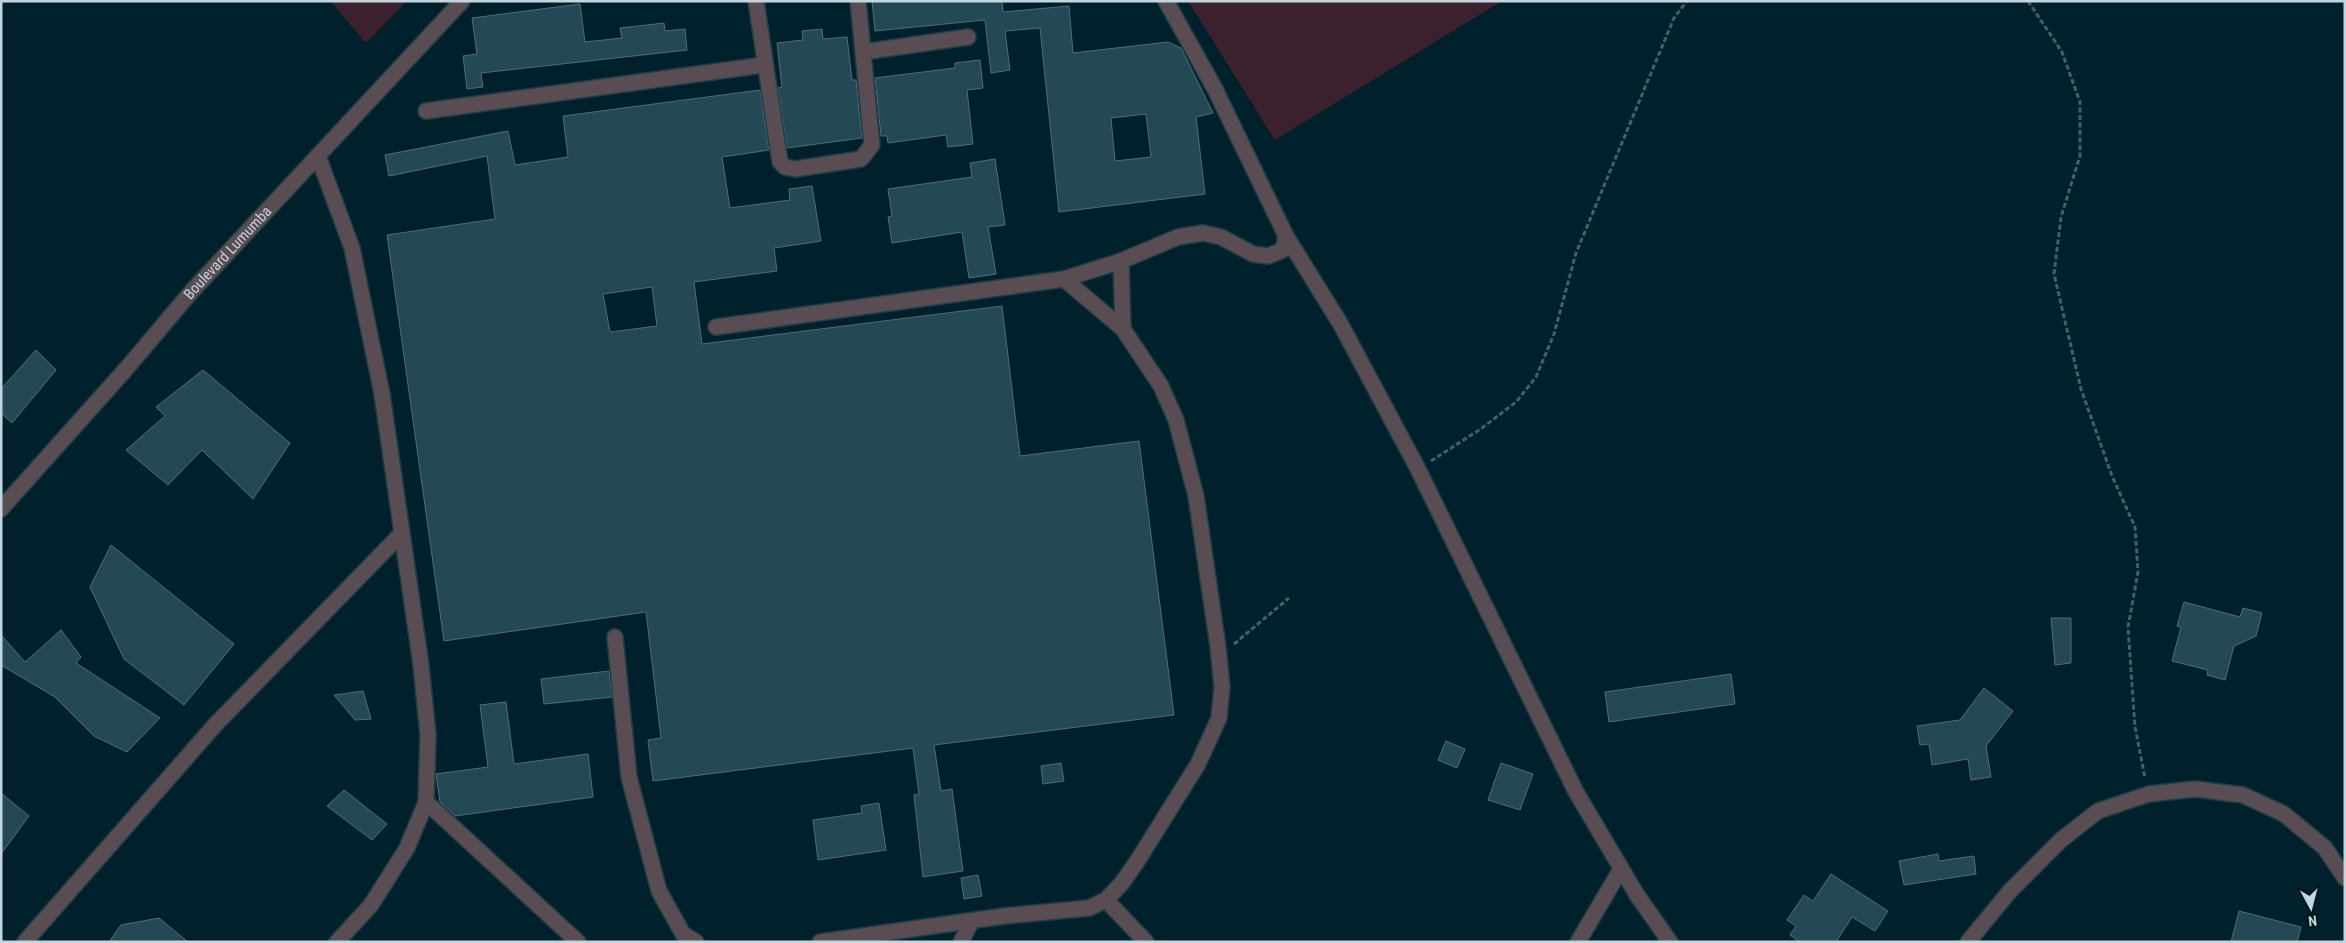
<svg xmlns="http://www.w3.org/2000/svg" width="2346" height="943" viewBox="0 0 2346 943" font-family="'Roboto Condensed',sans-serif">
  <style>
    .green { fill: #3b202d }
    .building { fill: #254954; stroke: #4b6f7b; fill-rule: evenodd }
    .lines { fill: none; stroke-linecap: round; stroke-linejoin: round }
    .minor-casing { stroke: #1f3e47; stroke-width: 18 }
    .path { stroke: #435f68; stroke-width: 3; stroke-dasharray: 5 2.5; stroke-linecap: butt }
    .minor { stroke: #594c52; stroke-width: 15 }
    .labels { text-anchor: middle; stroke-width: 4.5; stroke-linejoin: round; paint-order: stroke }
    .street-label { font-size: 15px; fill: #c3d6dd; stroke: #00171e }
  </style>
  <rect width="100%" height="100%" fill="#00212b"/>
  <g class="green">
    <polygon points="330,1 407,1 366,43"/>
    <polygon points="1188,1 1502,1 1275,140"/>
  </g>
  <g class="building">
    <path d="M 872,1 L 1002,1 L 1003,12 L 1069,6 L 1073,53 L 1168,42 L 1181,48 L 1213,113 L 1196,117 L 1205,194 L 1059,212 L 1040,28 L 1005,31 L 1010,70 L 991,73 L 985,20 L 875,31 ZM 1146,114 L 1151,157 L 1115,161 L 1111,118 Z"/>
    <polygon points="580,4 585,42 622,38 620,28 664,23 665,31 685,29 687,50 481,73 483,87 467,89 463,56 477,54 472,18"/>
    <polygon points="822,29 823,39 847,37 852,80 856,80 862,138 787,148 778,88 782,87 777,43 803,40 802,31"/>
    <polygon points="980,60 983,88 967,90 973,144 948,147 946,135 888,143 887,136 881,136 875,78 955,68 955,63"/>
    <path d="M 760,90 L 769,150 L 722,157 L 730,208 L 790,200 L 789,189 L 812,186 L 821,241 L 774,248 L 777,271 L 694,282 L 702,344 L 1002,306 L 1020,456 L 1139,441 L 1174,715 L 934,745 L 941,791 L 952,789 L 963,871 L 923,877 L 914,795 L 919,794 L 913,748 L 653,781 L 648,740 L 661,738 L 646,612 L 444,641 L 387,235 L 495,219 L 487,156 L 389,176 L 385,155 L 508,131 L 515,165 L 568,157 L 563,116 ZM 652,287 L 657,326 L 610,332 L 603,294 Z"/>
    <polygon points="995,159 1005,225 988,227 996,274 969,278 962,232 892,243 888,217 892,216 888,189 972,177 970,163"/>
    <polygon points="36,350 56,370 12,423 1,413 1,389"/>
    <polygon points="203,370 290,443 253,499 202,450 168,485 126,450 165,416 156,407"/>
    <polygon points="111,545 234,644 184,705 124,659 90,587"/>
    <polygon points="2184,602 2240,617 2243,608 2262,613 2256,636 2234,646 2225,680 2207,675 2208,670 2172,661 2181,627 2177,626"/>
    <polygon points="2051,618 2071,618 2071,663 2055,665"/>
    <polygon points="61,630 81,657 76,663 160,718 127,752 94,736 55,697 1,665 1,635 25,662"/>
    <polygon points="609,671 612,697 544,704 541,679"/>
    <polygon points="1731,674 1735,704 1609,722 1605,692"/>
    <polygon points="1984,688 2013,711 1986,746 1991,777 1971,780 1968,759 1932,765 1929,744 1920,745 1917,726 1960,720"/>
    <polygon points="363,691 371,719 355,720 334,695"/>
    <polygon points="506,702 514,764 588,754 593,797 455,816 440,802 436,774 488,767 480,705"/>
    <polygon points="1446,741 1465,749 1457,768 1438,760"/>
    <polygon points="1061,763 1064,781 1043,784 1041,766"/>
    <polygon points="1501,763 1533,774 1520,810 1488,800"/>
    <polygon points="344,790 387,824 372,840 327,806"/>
    <polygon points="1,793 29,816 1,854"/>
    <polygon points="879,803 886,850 818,860 813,820 862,813 861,806"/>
    <polygon points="1938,854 1939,861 1974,856 1976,874 1904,885 1899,861"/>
    <polygon points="1831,874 1888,911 1875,931 1852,917 1836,942 1800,942 1790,935 1796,926 1787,920 1804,895 1813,901"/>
    <polygon points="978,875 982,896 964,899 961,878"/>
    <polygon points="2239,911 2301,927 2297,942 2231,942"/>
    <polygon points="159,918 188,942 109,942 121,925"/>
  </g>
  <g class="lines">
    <defs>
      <g id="minor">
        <polyline points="756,1 780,162 785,167 795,169 861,159 872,145 858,1"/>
        <polyline points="1166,1 1215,89 1286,236 1340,323 1418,469 1576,792 1637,895 1670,942"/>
        <polyline points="863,52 968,37"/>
        <polyline points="426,111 764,65"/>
        <polyline points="318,156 352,248 382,394 421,665 428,735 426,802 407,848 371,905 337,942"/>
        <polyline points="1121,261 1123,329"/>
        <polyline points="716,327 1064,279 1121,261 1178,237 1203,233 1221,237 1253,254 1268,256 1283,250 1286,236"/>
        <path id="s1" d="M 1,509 L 126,369 L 192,291 L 462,1"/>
        <polyline points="615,637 629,777 659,891 683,934 696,942"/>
        <polyline points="426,802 578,942"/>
        <polyline points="1106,900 1146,942"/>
        <polyline points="25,942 215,725 402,533"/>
        <polyline points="820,942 1004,916 1089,908 1106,900 1122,883 1138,860 1198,764 1219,718 1222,687 1218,647 1196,496 1176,420 1161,386 1123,329 1064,279"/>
        <polyline points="961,942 971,922"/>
        <polyline points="1578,942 1621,869"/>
        <polyline points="1968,942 2010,891 2061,840 2098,811 2149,794 2195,789 2243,795 2284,814 2325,848 2345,878"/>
      </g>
    </defs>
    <use href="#minor" class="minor-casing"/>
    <g class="path">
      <polyline points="2028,1 2062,52 2080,102 2080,156 2061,217 2054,274 2081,389 2112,476 2135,527 2138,572 2128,627 2135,727 2145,778"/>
      <polyline points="1431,461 1482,428 1516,402 1536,377 1554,334 1576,253 1674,18 1687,1"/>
      <polyline points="1234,644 1289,598"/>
    </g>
    <use href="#minor" class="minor"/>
  </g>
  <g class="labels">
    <g class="street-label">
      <text dy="5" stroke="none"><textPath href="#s1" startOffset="342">Boulevard Lumumba</textPath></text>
    </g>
  </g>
  <rect width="2346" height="943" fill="none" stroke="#c3d6dd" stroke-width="5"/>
  <g transform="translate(2311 908) rotate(173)" stroke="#00171e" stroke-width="4" paint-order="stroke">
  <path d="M0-4L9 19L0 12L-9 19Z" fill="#c3d6dd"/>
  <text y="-8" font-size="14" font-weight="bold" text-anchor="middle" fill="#c3d6dd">N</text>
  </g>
</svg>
